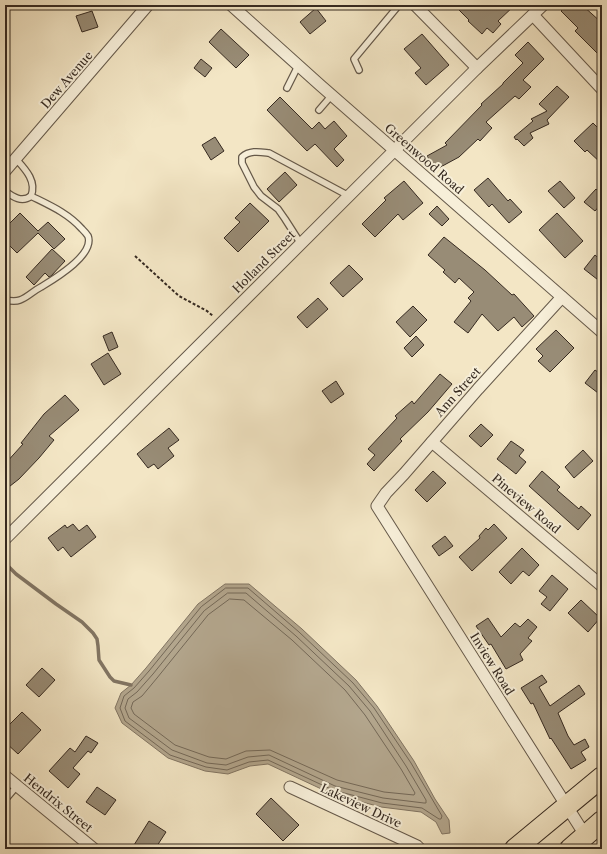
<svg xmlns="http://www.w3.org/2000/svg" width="607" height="854" viewBox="0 0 607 854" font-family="'Libre Caslon Text',serif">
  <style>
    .water { fill: #b3a68d; stroke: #817462 }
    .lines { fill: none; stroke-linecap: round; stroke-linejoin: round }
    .shore { stroke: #746857; stroke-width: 1 }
    .stream { stroke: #817462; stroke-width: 3.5 }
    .building { fill: #988c76; stroke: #362a21 }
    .lane-casing { stroke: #65594a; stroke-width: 8 }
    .street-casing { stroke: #65594a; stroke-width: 13 }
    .highway-casing { stroke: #362a21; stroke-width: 22 }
    .path { stroke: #362a21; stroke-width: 2; stroke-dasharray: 3 2; stroke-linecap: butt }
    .lane { stroke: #f7efd9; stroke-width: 5.5 }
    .street { stroke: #f7efd9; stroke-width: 11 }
    .highway { stroke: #f3e6c5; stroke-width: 20 }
    .labels { text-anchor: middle; stroke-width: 4; stroke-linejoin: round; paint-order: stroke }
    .street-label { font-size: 12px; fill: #362a21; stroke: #f7efd9 }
  </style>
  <rect width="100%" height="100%" fill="#f3e6c5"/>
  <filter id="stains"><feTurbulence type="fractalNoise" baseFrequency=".005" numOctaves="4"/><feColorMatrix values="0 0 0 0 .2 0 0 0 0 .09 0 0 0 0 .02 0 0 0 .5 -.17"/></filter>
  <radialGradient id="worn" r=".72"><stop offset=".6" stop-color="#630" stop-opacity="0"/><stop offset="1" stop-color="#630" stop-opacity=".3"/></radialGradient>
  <polygon class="water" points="225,584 249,584 302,629 356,680 377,706 414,761 435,799 449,820 450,833 442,834 436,822 421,812 381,807 332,794 268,764 250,766 228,774 205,771 168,758 122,723 115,708 121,693 131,685 146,668 198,604"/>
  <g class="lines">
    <g class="shore">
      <polygon points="226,588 248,588 299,632 353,683 374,708 411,763 442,816 441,819 439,819 422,808 382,803 333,790 268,760 249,762 227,770 206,767 170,755 125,721 120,708 124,696 134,688 149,671 201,607"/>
      <polygon points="228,593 246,593 296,636 349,686 370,711 406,766 426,800 426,803 424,803 383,798 335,786 269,755 248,757 226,765 207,763 172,750 129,718 125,708 128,699 137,692 153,674 204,611"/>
      <polygon points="230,599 244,600 292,640 345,690 365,715 401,769 415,793 414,795 384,792 337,780 270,750 246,751 226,759 209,757 175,745 134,714 131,708 133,702 142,696 157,678 208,615"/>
    </g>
    <polyline class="stream" points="5,563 16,574 56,604 82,622 93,633 97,639 98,646 99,660 110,677 114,681 131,685"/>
  </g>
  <g class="building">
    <polygon points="454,5 515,5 498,21 501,24 493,33 487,28 482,34 468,21 469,20"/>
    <polygon points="567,5 582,5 602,23 602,58 575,31 578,28 561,11"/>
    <polygon points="316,8 326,21 310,34 300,22"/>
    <polygon points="92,11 98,27 82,32 76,16"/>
    <polygon points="221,29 249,55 236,68 209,42"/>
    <polygon points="422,34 449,65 426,85 415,73 421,68 404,49"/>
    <polygon points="528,42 544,59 523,80 531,87 519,99 515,96 486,122 492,128 480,141 478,139 459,157 435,170 427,156 447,145 445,143 482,105 481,104 503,84 503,83 523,63 515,55"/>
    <polygon points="201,59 212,68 205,77 194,68"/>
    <polygon points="557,86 569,97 547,120 549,124 530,133 533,138 524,146 517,139 516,140 514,137 533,121 531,119 547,111 539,104"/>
    <polygon points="280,97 312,129 319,122 325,129 334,121 347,136 334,149 344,160 337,167 315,144 307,151 267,110"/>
    <polygon points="593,123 602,132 602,164 587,150 585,152 574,141"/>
    <polygon points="215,137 224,151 211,160 202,145"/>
    <polygon points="285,172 297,185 279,202 267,189"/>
    <polygon points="488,178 508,201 510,199 522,212 509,223 492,204 489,207 474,190"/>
    <polygon points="404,181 423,203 403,220 398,214 375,237 362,224 386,200 384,198"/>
    <polygon points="560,181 575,198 564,208 548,191"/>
    <polygon points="596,189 602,194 602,203 595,211 584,202"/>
    <polygon points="250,203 269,221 238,252 224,238 240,222 235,218"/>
    <polygon points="437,206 449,219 442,226 429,214"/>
    <polygon points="20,213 38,231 48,222 65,239 54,249 38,233 17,253 5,241 5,228"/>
    <polygon points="557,213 583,241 565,258 539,230"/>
    <polygon points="444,237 485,270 512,295 514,294 534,316 522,327 514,317 498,331 482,314 468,333 454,322 471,301 468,298 474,292 459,278 455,283 443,272 445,270 428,255"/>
    <polygon points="52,249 65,261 51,276 49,277 45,273 34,285 26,277"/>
    <polygon points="595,255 602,261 602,283 584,269"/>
    <polygon points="349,265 363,279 343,297 330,283"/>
    <polygon points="318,298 328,309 307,328 297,317"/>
    <polygon points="413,306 427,320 410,337 396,322"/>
    <polygon points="556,330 574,348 550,372 538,361 543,356 536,349"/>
    <polygon points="112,332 118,347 109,351 103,336"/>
    <polygon points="416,336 424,345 412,357 404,348"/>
    <polygon points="108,353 121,374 104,385 91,364"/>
    <polygon points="595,370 602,375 602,396 585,383"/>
    <polygon points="440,374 452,384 428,412 400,439 402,441 374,471 367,464 375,455 368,449 397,418 395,416 412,401 414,404"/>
    <polygon points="336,381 344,394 331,403 322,391"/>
    <polygon points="65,395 79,410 49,436 54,440 39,458 19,479 5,490 5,464 23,444 21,443 44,414"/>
    <polygon points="481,424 493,435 481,447 469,436"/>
    <polygon points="169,428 179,440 168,448 174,456 158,469 154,464 148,468 137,454"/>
    <polygon points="511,441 524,450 519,456 526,462 516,474 497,459"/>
    <polygon points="583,450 593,461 574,478 565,467"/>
    <polygon points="433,471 446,483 427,502 415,490"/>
    <polygon points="542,471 560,487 557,490 579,509 581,506 591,515 578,530 529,486"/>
    <polygon points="73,524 79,531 87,525 96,537 71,557 63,547 58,551 48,538 65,525 67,528"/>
    <polygon points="494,524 507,538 472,571 459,557 480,538 479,536 486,528 488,530"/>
    <polygon points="445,536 453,546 439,556 432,546"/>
    <polygon points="522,548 539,565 529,576 523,571 511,584 499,572"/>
    <polygon points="552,575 568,589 550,611 541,604 547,597 539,591"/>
    <polygon points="581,600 600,618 588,632 568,613"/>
    <polygon points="488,618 501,637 515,623 520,627 528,619 537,627 528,638 532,641 520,654 523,660 506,669 491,644 489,645 476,626"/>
    <polygon points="42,668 55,680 39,697 26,685"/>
    <polygon points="542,675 547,682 539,687 550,706 579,685 585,694 558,713 568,736 574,745 585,739 589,747 581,752 586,760 571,769 551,738 550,739 533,703 531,704 521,688"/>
    <polygon points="22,712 41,730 18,754 5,742 5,729"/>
    <polygon points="86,736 98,743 91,753 88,751 73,768 80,774 68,788 49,771 70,748 75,752"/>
    <polygon points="97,787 116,800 105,815 86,802"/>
    <polygon points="271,798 299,825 283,841 256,814"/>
    <polygon points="149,821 166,832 155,849 140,849 134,845"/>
  </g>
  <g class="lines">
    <defs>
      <g id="lane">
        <polyline points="359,70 354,59 399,5"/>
        <polyline points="287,88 298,66"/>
        <polyline points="319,110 332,95"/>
        <path d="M 16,159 C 25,169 37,181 31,196"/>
        <path d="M 5,191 C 13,197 22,203 31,196 C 49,205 68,213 82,229 C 84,231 86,233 88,236 C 95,255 54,279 41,287 C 33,291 28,297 20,300 C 15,302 10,301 5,300"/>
        <path d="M 301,244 L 285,219 L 278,209 L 261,196 L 254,187 L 242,163 L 242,157 C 250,150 260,152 269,153 L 349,196"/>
        <polyline points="5,800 17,786"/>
      </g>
      <g id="street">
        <polyline points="231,5 320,85 602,332"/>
        <polyline points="415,5 477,68"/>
        <polyline points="533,15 602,89"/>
        <polyline points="5,171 148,5"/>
        <polyline points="562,297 478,389 404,474 386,493 377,506 585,835"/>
        <polyline points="432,442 602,586"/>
        <polyline points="5,539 477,68 543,5"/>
        <polyline points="5,776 94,849"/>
        <polyline points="290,787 417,846 420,849"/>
      </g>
      <g id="highway">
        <polyline points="515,849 602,777"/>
        <polyline points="570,849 602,821"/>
      </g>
    </defs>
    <use href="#lane" class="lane-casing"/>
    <use href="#street" class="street-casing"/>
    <use href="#highway" class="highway-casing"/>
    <polyline class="path" points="135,256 179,296 207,311 213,316"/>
    <use href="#lane" class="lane"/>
    <use href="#street" class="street"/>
    <use href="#highway" class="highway"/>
  </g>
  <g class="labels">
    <g class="street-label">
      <text transform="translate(67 80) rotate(-49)" y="4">Dew Avenue</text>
      <text transform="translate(424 159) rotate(41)" y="4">Greenwood Road</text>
      <text transform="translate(264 262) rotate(-45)" y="4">Holland Street</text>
      <text transform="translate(458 392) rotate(-48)" y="4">Ann Street</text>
      <text transform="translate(526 504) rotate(40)" y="4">Pineview Road</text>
      <text transform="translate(492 664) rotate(58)" y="4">Inview Road</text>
      <text transform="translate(58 803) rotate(39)" y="4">Hendrix Street</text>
      <text transform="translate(361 806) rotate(25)" y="4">Lakeview Drive</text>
    </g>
  </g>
  <rect width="607" height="854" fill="none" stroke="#f3e6c5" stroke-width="20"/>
  <rect x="6" y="6" width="595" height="842" fill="none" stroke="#362a21" stroke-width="2"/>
  <rect x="10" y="10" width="587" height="834" fill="none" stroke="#362a21"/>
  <rect width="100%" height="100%" filter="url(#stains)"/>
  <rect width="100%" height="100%" fill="url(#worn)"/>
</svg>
